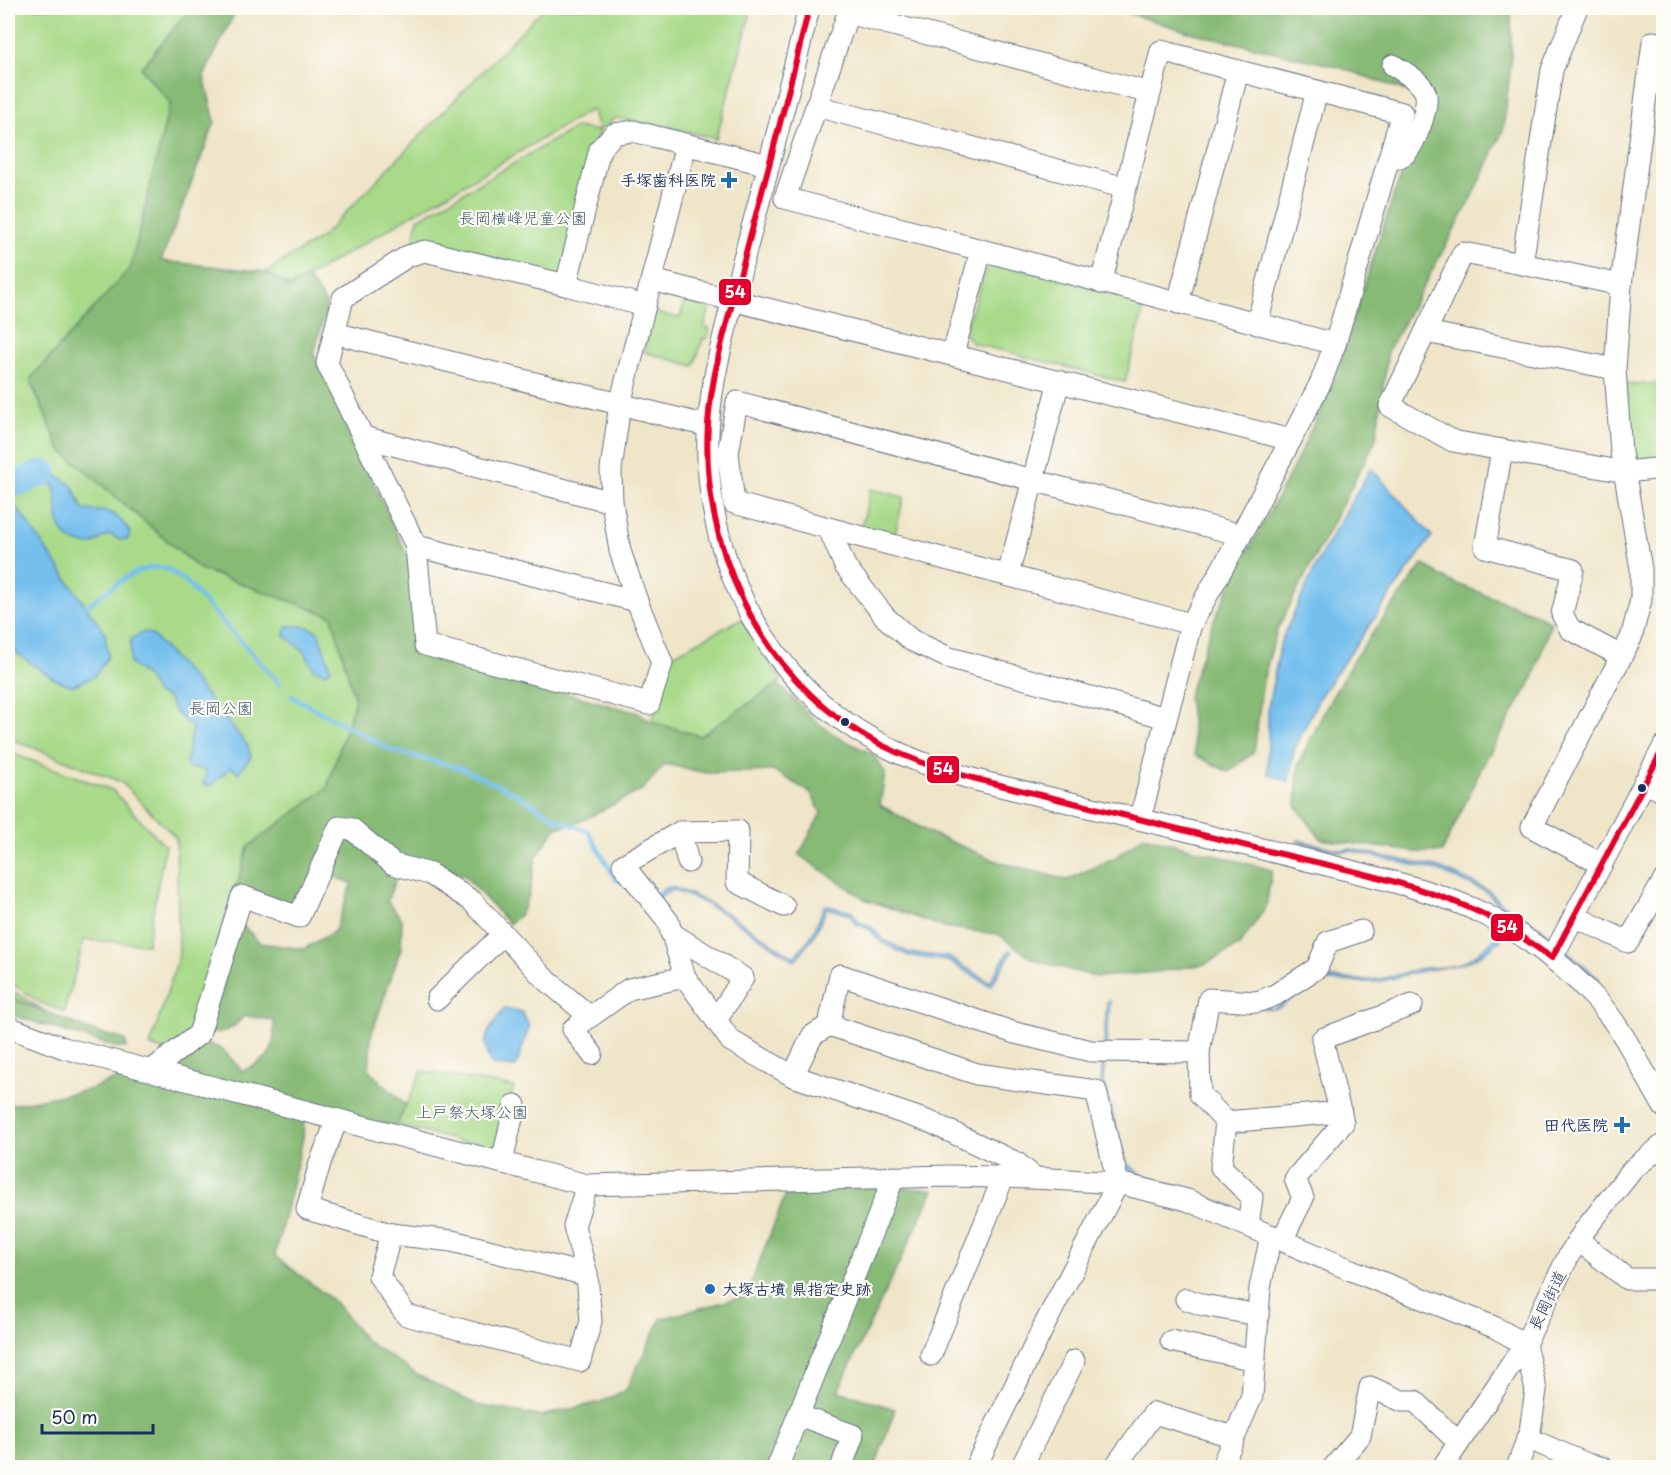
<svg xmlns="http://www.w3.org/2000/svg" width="1671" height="1475" viewBox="0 0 1671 1475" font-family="'Playpen Sans','Klee One',sans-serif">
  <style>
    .green { fill: #a8da89; stroke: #628474; stroke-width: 1.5 }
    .forest { fill: #86ba75; stroke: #50746a; stroke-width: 1.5 }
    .water { fill: #75bfee; stroke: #4877a6; stroke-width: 1.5 }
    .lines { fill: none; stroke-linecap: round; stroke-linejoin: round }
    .stream { stroke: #75bfee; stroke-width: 4.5 }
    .river { stroke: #75bfee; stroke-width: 27 }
    .minor-casing { stroke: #656f83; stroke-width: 23 }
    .minor { stroke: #fff; stroke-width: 21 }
    .bus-1-casing { stroke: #fdfcf7; stroke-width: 10 }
    .bus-1 { stroke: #e4002b; stroke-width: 6 }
    .poi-dot { fill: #1f6fb2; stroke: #fdfcf7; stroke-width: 2 }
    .bus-dot { fill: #1b2f5e; stroke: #fdfcf7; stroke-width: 2 }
    .labels { text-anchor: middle; stroke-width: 4.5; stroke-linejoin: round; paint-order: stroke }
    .poi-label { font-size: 16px; font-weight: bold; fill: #1b2f5e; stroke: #fdfcf7; text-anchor: end }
    .park-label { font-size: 16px; fill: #3e5a69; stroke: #fdfcf7 }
    .street-label { font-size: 16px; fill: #1b2f5e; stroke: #fdfcf7 }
    .line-badge { stroke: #fdfcf7; stroke-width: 2 }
    .badge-label { font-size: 16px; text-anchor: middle; font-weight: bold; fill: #fff }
  </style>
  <rect width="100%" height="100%" fill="#fdfcf7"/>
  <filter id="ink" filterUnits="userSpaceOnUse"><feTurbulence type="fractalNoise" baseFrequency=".0167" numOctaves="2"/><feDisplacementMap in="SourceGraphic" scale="12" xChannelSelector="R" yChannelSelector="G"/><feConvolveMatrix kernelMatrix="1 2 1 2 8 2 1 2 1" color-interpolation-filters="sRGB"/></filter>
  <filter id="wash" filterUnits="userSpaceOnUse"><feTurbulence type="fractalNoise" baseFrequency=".008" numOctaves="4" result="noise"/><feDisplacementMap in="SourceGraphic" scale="24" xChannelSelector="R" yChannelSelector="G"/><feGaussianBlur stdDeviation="1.35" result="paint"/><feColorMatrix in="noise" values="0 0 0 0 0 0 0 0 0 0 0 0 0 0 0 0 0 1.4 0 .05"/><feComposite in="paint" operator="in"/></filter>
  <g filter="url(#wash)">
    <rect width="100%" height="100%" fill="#efe5c8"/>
    <g class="green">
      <polygon points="8,8 191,8 141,68 170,103 131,268 33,387 60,449 200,569 332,616 355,700 327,788 248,847 199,1028 169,1052 150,1046 179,955 176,838 121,782 8,738"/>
      <polygon points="544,8 752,8 716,139 670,127 615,118 599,131 561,281 413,244 418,219 576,127 599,131 592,109 290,287 266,272 322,237"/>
      <polygon points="989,260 1146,301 1125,382 972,343 964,333"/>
      <polygon points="689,283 713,299 704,327 710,329 707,339 703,338 694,366 644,352 650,324 647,311 680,318"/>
      <polygon points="1663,383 1663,462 1631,463 1626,385"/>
      <polygon points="871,489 904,497 894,537 861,528"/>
      <polygon points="741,619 782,681 700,736 652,722 669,657"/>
      <polygon points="8,752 112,790 165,846 147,944 84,940 64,1012 41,1003 8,981"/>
      <polygon points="8,988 48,1013 8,996"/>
      <polygon points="422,1071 514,1087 497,1147 492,1150 397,1125"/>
    </g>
    <g class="forest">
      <path d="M 191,8 L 237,8 L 204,76 L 215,122 L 161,261 L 266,272 L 290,287 L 307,277 L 327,305 L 314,354 L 407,555 L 422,654 L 638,713 L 652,722 L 700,736 L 778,684 L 819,724 L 841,739 L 873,754 L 885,773 L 880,805 L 930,833 L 999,862 L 1067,880 L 1116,857 L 1144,836 L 1272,870 L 1266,907 L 1239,946 L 1205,964 L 1156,972 L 1097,977 L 1034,960 L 998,934 L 943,927 L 865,899 L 799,855 L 821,813 L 811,793 L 775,771 L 706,773 L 665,764 L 642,790 L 581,821 L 556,828 L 536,857 L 529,895 L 521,913 L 509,924 L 465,876 L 437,865 L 403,860 L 387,901 L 402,919 L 401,948 L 371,1036 L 369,1071 L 406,1105 L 397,1125 L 304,1120 L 303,1138 L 275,1256 L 335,1302 L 365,1340 L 419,1376 L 477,1405 L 540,1416 L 601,1402 L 626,1390 L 661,1319 L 746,1296 L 787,1191 L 890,1187 L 934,1190 L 838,1391 L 895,1409 L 875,1467 L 8,1467 L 8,1097 L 12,1105 L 92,1089 L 201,1042 L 222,1049 L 242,1071 C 272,1059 275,1051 274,1020 L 244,1016 C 229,1033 222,1035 200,1030 L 235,918 L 260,943 L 304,949 L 335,931 L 352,883 L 315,870 L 295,909 L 236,890 L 248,847 L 327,788 L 355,700 L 332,616 L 200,569 L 60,449 L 30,379 L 131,267 L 170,103 L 141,68 Z"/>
      <polygon points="1112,8 1511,8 1511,63 1503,130 1474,194 1388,351 1376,439 1277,630 1263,680 1254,752 1229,772 1195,755 1188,696 1213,622 1240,566 1294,466 1332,385 1394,194 1431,100 1339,67 1189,32"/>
      <polygon points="1423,564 1449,581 1536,614 1551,622 1533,678 1483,765 1442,852 1415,852 1321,839 1296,806 1298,765 1327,706 1354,659"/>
      <polygon points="8,996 89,1030 125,1040 127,1047 119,1048 8,1014"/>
    </g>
    <g class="water">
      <polygon points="1371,468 1432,536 1320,696 1294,750 1289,781 1268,774 1268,708 1281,641 1322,553"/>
      <path d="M 44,473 C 56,474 71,481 76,493 C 79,500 79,504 84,510 C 111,511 114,510 130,532 L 128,539 L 120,540 L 109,534 L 91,545 C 38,542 71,491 44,473 Z"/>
      <polygon points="8,501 15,505 105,633 108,657 95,676 72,686 54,679 8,647"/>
      <path d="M 287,626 C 297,626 309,625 318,632 L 331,670 L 325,673 L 314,669 L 304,651 L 285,636 Z"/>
      <path d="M 144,632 L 152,635 L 193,679 L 248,746 L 251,757 L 238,773 L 231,767 L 210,786 L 203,784 L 207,773 L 203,769 L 188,768 L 186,764 L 192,727 L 176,713 L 167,697 L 156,694 C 150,679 143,673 130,664 L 131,639 Z"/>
      <polygon points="1298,840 1341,850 1351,849 1440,868 1488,890 1500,902 1542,928 1599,979 1598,982 1540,930 1498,904 1487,892 1439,871 1351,851 1341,852 1298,842"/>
      <path d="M 671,887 C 714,900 756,933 794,957 L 812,935 L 825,905 L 852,912 L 858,921 L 870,926 L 884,940 L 910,953 L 948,957 L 990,982 L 1009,950 L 1012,952 L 991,986 L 948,961 L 909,956 L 882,943 L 869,929 L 856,924 L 850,915 L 827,908 L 814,936 L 795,961 C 758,937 713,902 672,890 L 658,898 L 656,896 L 665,888 Z"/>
      <path d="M 1496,937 L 1501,940 C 1469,966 1460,965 1422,971 C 1405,974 1389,981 1372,982 C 1352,983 1332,978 1312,983 C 1288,989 1290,1015 1263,1008 L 1264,1006 L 1273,1009 C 1287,1003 1292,989 1309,982 C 1329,974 1353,982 1373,980 C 1388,978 1403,973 1418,969 C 1429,967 1440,968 1450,966 C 1469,963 1483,950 1496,937 Z"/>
      <polygon points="1107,1001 1110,1001 1103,1082 1127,1164 1142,1174 1234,1207 1233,1209 1141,1177 1125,1166 1101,1083"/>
      <path d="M 505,1008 L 522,1012 L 529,1027 L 516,1067 L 492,1065 C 477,1040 490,1028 505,1008 Z"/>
    </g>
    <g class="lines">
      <g class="stream">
        <path d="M 83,609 C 104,594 140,559 167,569 C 173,572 178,577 184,580 L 280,684"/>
        <polyline points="291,696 393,751 460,768 511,791 560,821 588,831 616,880 625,883"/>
      </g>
      <path class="river" d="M 8,480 C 24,488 28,475 44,473"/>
    </g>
  </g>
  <g filter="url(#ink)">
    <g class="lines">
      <defs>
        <g id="minor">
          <path d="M 809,8 C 788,94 765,180 742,265 C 726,328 705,394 708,459 C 713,585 783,701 899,753 C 956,779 1020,790 1080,805 C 1164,825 1247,845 1331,866 C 1383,879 1438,891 1486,915 C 1526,936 1564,965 1595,998 C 1624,1030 1642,1070 1664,1107"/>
          <polyline points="1577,8 1552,70 1522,264 1621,285"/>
          <polyline points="1150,93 848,13 785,198 1335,344"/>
          <polyline points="816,106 1126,188"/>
          <polyline points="686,144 620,404 611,470 612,502 620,551 637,601 662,663 649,704 425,645 416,546 327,363 343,298 408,256 425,251 566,285 600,149 614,134 633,131 768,165"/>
          <path d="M 1388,160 C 1395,158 1401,158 1406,153 C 1415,143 1431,104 1425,92 C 1420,80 1403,72 1393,65"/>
          <polyline points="652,280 1291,440"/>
          <polyline points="1101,283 1161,51 1402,113 1335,344 1321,382 1241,535 1191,624 1140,819"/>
          <polyline points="566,285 645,306"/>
          <polyline points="1178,303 1238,71"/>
          <polyline points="1257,324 1317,91"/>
          <polyline points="1426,332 1615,369"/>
          <polyline points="334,333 708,426"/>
          <polyline points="953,354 981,251"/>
          <polyline points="363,437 612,502"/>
          <polyline points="1502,450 1453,441 1390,406 1463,253 1522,264"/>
          <polyline points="829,529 845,566 886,618 911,640 947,657 1166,718"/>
          <polyline points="416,546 637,601"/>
          <polyline points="1008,575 1059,381"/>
          <polyline points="1191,624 734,503 728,453 737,402 1241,535"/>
          <polyline points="1621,656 1570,629 1562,614 1573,570 1485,547 1502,450 1625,472 1664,468"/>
          <polyline points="1644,782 1664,792"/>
          <polyline points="680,832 688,862"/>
          <polyline points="1601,864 1532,827 1631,638 1641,600 1641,569 1621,452 1615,369 1621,285 1653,42 1664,44"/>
          <polyline points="784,906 737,882 738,831 680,832 623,865 668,921 685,977 731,1041 793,1076"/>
          <polyline points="1574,916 1628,942 1664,880"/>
          <polyline points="671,933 743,978 716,1020"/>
          <polyline points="503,934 543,977 589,1016"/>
          <polyline points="1552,958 1664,746"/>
          <polyline points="829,1025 840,975 1015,1033 1091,1051 1199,1052 1200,1094 1226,1122 1221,1167 1252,1197 1248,1225"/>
          <polyline points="8,1027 64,1048 587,1185 950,1176 1035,1178 1118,1183 1187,1200 1351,1270 1494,1327 1525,1344 1536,1390 1530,1431 1517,1468"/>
          <polyline points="1199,1052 1209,999 1257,1002 1275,995 1317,968 1328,942 1361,931"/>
          <polyline points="592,1054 573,1029 629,989 685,977"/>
          <polyline points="152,1070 199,1034 242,896 299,917 339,827 352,829 393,864 430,874 472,901 503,934 437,999"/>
          <polyline points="337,1120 320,1163 307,1209 391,1234 379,1276 406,1315 580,1361 591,1321 587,1275 574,1226 587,1185"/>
          <polyline points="1226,1122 1341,1112"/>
          <polyline points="502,1162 515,1105"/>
          <polyline points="391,1234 452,1241 587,1275"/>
          <polyline points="1282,1240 1303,1198 1295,1179 1343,1123 1322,1039 1412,1005"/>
          <polyline points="1578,1240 1627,1279 1664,1279"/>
          <polyline points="1186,1299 1203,1305 1258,1315"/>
          <polyline points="1171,1341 1255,1360"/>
          <polyline points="931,1355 1003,1178"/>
          <polyline points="798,1415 853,1435 841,1468"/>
          <polyline points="1527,1438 1587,1464 1604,1468"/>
          <polyline points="777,1468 894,1177"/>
          <polyline points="975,1468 1046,1322 1118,1183 1096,1091 977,1074 829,1025 812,1036 793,1076 930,1122 1017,1163 1035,1178"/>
          <polyline points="1021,1468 1074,1361"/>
          <polyline points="1114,1468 1154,1413 1234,1437"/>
          <polyline points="1221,1468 1252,1396 1260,1288 1271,1235"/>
          <polyline points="1333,1468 1360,1436 1370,1387 1402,1401 1415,1401 1459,1443"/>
          <polyline points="1442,1468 1525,1344 1569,1255 1584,1231 1633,1169 1664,1144"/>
        </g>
      </defs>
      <use href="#minor" class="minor-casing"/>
      <use href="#minor" class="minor"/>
      <defs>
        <path id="bus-1" d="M 809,8 C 789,92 766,176 744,260 C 730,313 712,368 708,424 C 700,545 759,674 865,736 C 922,770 990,782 1053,798 C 1125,815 1197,834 1268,851 C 1340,868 1414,882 1481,913 C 1506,925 1529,942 1552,958 L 1664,747"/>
      </defs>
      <use href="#bus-1" class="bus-1-casing"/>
      <use href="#bus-1" class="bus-1"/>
    </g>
  </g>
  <g class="poi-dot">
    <path d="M726 171h6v6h6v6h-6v6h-6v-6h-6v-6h6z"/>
    <path d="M1619 1116h6v6h6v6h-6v6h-6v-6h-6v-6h6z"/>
    <circle cx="710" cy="1289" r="6"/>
  </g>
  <g class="bus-dot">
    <circle cx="845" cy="722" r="5"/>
    <circle cx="1642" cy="788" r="5"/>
  </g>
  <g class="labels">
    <g class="poi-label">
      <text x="716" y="186">手塚歯科医院</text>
      <text x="1608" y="1131">田代医院</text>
      <text x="722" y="1295" text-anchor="start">大塚古墳 県指定史跡</text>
    </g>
    <g class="park-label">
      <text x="523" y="224">長岡横峰児童公園</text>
      <text x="221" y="714">長岡公園</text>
      <text x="472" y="1118">上戸祭大塚公園</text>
    </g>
    <g class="street-label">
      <text transform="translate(1547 1300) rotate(-64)" y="6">長岡街道</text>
    </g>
  </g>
  <g class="line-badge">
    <rect x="718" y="278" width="34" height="28" rx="6" fill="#e4002b"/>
    <rect x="926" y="755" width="34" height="29" rx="6" fill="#e4002b"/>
    <rect x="1490" y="913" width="34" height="29" rx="6" fill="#e4002b"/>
  </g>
  <g class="badge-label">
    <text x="735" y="298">54</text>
    <text x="943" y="775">54</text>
    <text x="1507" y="933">54</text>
  </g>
  <rect width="1671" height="1475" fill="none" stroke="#fdfcf7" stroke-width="30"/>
  <path d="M42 1424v9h111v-9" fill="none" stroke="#1b2f5e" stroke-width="3"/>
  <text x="51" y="1424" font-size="18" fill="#1b2f5e" stroke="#fdfcf7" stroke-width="4.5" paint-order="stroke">50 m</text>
</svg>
